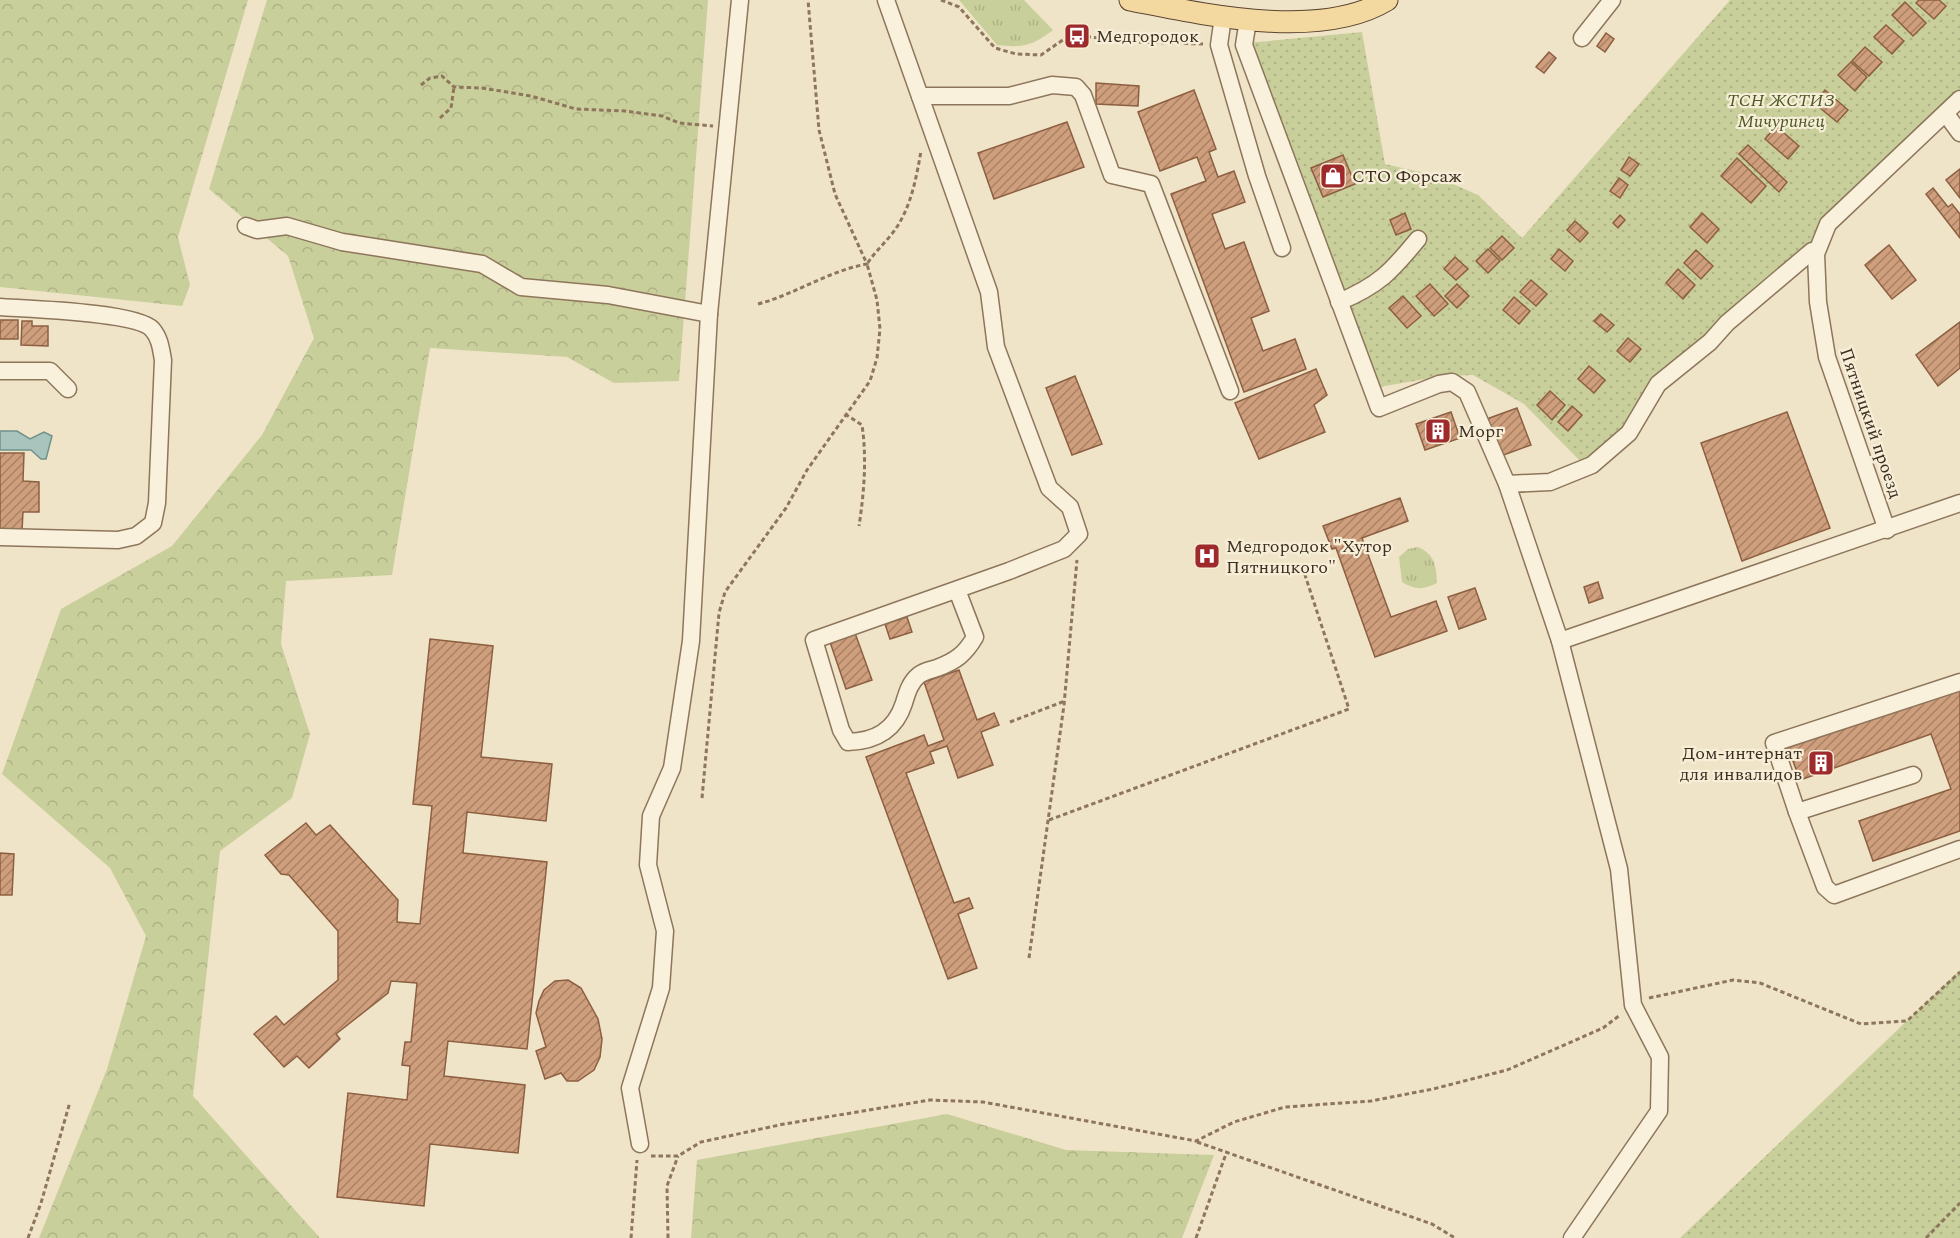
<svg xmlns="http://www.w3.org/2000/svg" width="1960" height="1238" viewBox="0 0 1960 1238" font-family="Spectral,serif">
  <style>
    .grass { fill: url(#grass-tufts) }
    .forest { fill: url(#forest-crowns) }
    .garden { fill: url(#garden-dots) }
    .water { fill: #a9c4bc; stroke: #6f938a; stroke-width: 1.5 }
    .building { fill: url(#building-hatch); stroke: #8d5f41; stroke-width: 1.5 }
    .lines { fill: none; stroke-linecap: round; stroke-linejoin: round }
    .minor-casing { stroke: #8d765c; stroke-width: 19 }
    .major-casing { stroke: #5b4430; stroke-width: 23 }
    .path { stroke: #8d765c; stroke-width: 3; stroke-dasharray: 4.5 3; stroke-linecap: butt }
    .minor { stroke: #faf1dc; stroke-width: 16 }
    .major { stroke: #f3d9a0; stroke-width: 21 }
    .labels { text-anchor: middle; stroke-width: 4.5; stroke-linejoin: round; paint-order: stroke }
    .poi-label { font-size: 18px; fill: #3d2e20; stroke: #f7eed8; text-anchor: start }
    .park-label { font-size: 18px; font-style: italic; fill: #4d5a26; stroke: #f7eed8 }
    .street-label { font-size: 18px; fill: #3d2e20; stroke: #f7eed8 }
  </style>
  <defs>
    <pattern id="grass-tufts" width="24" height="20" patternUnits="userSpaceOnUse" patternTransform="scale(1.5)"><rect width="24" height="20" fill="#c9cf9b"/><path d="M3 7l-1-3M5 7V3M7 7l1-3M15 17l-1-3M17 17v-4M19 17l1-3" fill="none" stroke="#aeb285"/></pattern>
    <pattern id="forest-crowns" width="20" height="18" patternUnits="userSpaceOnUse" patternTransform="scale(1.5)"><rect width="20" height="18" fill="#c9cf9b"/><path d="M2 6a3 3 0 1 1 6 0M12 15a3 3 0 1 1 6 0" fill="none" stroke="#aeb285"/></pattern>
    <pattern id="garden-dots" width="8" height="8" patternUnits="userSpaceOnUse" patternTransform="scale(1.5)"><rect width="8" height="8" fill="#c9cf9b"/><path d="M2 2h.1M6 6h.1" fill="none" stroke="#aeb285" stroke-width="1.8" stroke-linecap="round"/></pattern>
    <pattern id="building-hatch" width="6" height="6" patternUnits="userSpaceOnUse" patternTransform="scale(1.5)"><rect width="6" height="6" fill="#cf9f7d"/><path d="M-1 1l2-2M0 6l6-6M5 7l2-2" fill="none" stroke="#a98266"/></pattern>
  </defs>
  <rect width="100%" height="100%" fill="#f0e4c8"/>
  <g class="grass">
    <path d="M 959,0 L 1024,0 L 1053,30 C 1032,46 1023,48 997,45 Z"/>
    <path d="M 1418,547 C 1435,555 1436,565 1437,583 C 1423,590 1415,590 1402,582 L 1399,557 L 1408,549 Z"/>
  </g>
  <g class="forest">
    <polygon points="0,0 248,0 178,237 190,285 182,306 0,287"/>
    <polygon points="267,0 708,0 679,381 614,383 567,357 430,348 392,575 286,581 281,644 310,734 292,798 220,851 193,1096 320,1238 39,1238 107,1069 146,936 110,868 2,774 61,609 172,546 262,435 314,338 288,256 209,189"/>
    <polygon points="947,1114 1066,1150 1214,1155 1182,1238 691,1238 697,1160"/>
  </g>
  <g class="garden">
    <polygon points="1730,0 1960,0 1960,92 1812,251 1707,340 1626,432 1583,464 1524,404 1473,375 1437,377 1368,389 1237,41 1258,42 1362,32 1385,164 1433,175 1478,195 1522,238"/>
    <polygon points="1960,970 1960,1238 1680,1238"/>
  </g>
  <polygon class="water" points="0,431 17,431 30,439 44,432 52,436 46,459 41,459 31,450 0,450"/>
  <g class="building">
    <polygon points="1919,0 1939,0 1946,6 1934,19 1916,3"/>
    <polygon points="1905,2 1926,23 1913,36 1892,15"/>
    <polygon points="1886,25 1904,41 1892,54 1874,37"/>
    <polygon points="1606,33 1614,39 1605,52 1597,46"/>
    <polygon points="1865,47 1882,62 1869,76 1852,61"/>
    <polygon points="1549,52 1556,58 1544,73 1536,67"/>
    <polygon points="1851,62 1867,77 1855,91 1838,75"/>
    <polygon points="1096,83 1139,86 1138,106 1096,104"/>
    <polygon points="1194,90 1216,149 1209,152 1218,177 1234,171 1245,202 1212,214 1225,249 1244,242 1269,311 1251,318 1263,351 1295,339 1306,369 1244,392 1171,194 1206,181 1197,157 1160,171 1138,112"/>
    <polygon points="1825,90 1848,110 1837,122 1814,103"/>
    <polygon points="1067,122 1084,167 994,199 978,153"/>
    <polygon points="1776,126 1799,146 1788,159 1765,139"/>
    <polygon points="1748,145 1787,182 1779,192 1739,154"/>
    <polygon points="1343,155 1355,184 1323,197 1311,168"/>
    <polygon points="1629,157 1639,164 1630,176 1621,170"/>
    <polygon points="1737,158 1766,186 1751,203 1721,176"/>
    <polygon points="1960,169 1960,198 1946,180"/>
    <polygon points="1619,178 1628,185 1620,198 1610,191"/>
    <polygon points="1933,188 1948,207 1952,204 1960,214 1960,238 1926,194"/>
    <polygon points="1405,213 1411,229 1396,235 1390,220"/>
    <polygon points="1702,213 1719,229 1707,243 1690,227"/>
    <polygon points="1620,215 1625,220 1618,228 1613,223"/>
    <polygon points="1575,221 1588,233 1580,242 1567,230"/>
    <polygon points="1502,236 1514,248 1502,260 1490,248"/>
    <polygon points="1889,245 1916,280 1892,299 1865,265"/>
    <polygon points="1488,249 1500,261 1488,273 1476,261"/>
    <polygon points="1559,249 1573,261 1565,271 1551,259"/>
    <polygon points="1696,250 1713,266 1701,279 1684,263"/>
    <polygon points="1455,257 1468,269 1456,280 1444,269"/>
    <polygon points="1678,269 1695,285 1683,299 1666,283"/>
    <polygon points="1531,280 1547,294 1536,306 1520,292"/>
    <polygon points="1430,284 1448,304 1434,316 1416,296"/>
    <polygon points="1457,284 1469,296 1457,308 1445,296"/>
    <polygon points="1403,296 1421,316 1407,328 1389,308"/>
    <polygon points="1514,297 1530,311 1519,324 1503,310"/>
    <polygon points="1601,314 1614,325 1607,332 1594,321"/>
    <rect x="0" y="320" width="18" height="19"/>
    <polygon points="22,321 32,321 32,326 48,326 48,346 21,345"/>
    <polygon points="1960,322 1960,368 1938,386 1916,355"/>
    <polygon points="1628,338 1641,349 1630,362 1617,351"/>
    <polygon points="1589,366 1605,380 1594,393 1578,379"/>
    <polygon points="1316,369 1327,395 1314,405 1325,432 1259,459 1235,403"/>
    <polygon points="1075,376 1102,444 1072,455 1046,388"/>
    <polygon points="1550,391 1565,405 1552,420 1537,405"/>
    <polygon points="1572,406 1582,415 1568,431 1558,422"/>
    <polygon points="1517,408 1531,445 1498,457 1484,420"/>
    <polygon points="1451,412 1460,438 1425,450 1416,424"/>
    <polygon points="1787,412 1830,528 1742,561 1701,443"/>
    <polygon points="0,453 24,453 23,481 39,482 39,512 23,512 22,530 0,530"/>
    <polygon points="1400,498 1408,521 1362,538 1391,617 1436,601 1447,631 1375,657 1336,548 1332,549 1323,526"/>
    <polygon points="1598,582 1603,598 1589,603 1584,587"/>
    <polygon points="1475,588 1486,619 1459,629 1448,597"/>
    <polygon points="907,617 912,632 890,639 885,624"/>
    <polygon points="855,633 872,680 846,689 830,642"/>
    <polygon points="430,639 493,646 481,757 552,764 546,821 467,812 463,853 547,862 527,1049 448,1041 444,1076 525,1085 518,1153 430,1144 424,1206 337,1197 348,1093 407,1100 410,1066 402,1065 405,1042 411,1042 417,983 391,981 388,993 336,1034 340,1039 309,1068 297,1056 284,1067 254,1034 276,1016 284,1025 338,980 338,931 289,875 281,874 265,855 306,823 316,835 330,825 398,900 397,922 420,924 432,806 413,804"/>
    <polygon points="959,670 977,720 994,713 999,725 981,732 993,765 958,778 947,746 930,752 934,763 906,773 954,903 969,898 973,908 958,914 977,968 948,979 866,757 924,735 928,746 944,740 924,682"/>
    <polygon points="1960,685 1960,831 1873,861 1859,821 1951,789 1931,734 1800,780 1787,745"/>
    <polygon points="0,853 14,854 12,895 0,895"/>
    <polygon points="568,980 581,988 598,1019 602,1039 600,1057 594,1070 578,1081 567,1081 561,1073 545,1079 536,1051 546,1047 536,1013 539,1001 544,990 555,981"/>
  </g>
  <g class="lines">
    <defs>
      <g id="minor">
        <path d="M 886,0 L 989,292 L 996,347 L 1049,488 L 1070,507 L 1079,534 L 1064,549 L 1009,571 L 814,640 L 841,730 L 848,742 C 875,741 895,731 904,703 C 907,693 910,682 919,675 C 924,671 931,670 937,668 C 956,661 965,654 975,637 L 957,590"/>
        <polyline points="1223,17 1219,45 1257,176 1282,248"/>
        <polyline points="1248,20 1244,45 1379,408 1439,384 1452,382 1467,392 1507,484 1560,641 1960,503"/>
        <polyline points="1582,38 1612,0"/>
        <polyline points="920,96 1009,96 1052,85 1076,87 1083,95 1112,175 1151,184 1230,391"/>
        <polyline points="1946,114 1960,133"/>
        <polyline points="246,226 257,230 287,226 342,242 482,264 521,287 608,295 709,314"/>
        <path d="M 1339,302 C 1379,285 1391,272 1418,239"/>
        <path d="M 0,307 C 28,309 136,312 152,329 C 160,338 161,349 163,360 L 157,503 L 153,523 L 136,536 L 118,540 L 0,537"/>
        <polyline points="0,371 50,371 68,389"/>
        <polyline points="1507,484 1550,482 1592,465 1629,433 1658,384 1710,342 1727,323 1812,251"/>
        <polyline points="1887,530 1827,357 1818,302 1816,254 1828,224 1960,99"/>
        <polyline points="1560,641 1619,869 1633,1005 1660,1057 1659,1111 1572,1238"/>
        <polyline points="1913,775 1797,812 1774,743 1960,682"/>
        <polyline points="1797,812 1825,887 1834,895 1960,849"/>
        <polyline points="640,1144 630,1088 661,988 665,931 648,865 651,816 672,768 691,641 709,314 740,0"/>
      </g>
      <path id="major" d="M 1130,0 C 1202,14 1320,41 1387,0"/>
    </defs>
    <use href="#minor" class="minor-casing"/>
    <use href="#major" class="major-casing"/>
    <g class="path">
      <polyline points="941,0 959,7 995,48 1016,54 1041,55 1070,35 1139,42 1203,44"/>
      <polyline points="421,85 430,78 442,76 454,87 482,88 531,96 576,109 625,111 662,116 679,123 713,126"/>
      <polyline points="440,118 451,108 454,87"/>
      <path d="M 758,304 C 796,294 828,271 867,264 L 835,194 L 819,130 L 808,0"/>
      <path d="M 845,414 L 862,425 C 867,459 864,493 859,526"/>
      <polyline points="1010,722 1065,701"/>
      <path d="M 702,798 L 719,613 L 725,592 L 786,508 L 807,470 L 870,381 L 877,358 L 880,329 L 877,300 L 867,264 C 874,253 883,245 891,235 C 910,212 916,180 921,151"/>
      <polyline points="1049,820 1349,709 1303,569"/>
      <polyline points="1029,958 1064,705 1077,560"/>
      <polyline points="1649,998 1733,980 1760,983 1861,1024 1907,1021 1960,972"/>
      <polyline points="1197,1142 1432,1224 1455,1238"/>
      <polyline points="651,1156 678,1156 701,1142 784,1124 930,1100 983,1102 1196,1141 1234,1122 1285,1107 1371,1101 1433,1089 1507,1070 1603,1028 1620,1015"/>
      <polyline points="28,1238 41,1203 70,1102"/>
      <polyline points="631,1238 637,1160"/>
      <polyline points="668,1238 667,1186 678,1156"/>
      <polyline points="1196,1238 1227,1151"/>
      <polyline points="1926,1238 1960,1203"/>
    </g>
    <use href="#minor" class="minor"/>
    <use href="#major" class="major"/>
  </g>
  <defs>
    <symbol id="bus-square" viewBox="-11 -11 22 22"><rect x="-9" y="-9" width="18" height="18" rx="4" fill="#9e2a2b" stroke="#f7eed8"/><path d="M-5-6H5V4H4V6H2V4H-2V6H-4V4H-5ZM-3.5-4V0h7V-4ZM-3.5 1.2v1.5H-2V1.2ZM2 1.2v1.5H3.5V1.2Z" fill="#fff"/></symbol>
    <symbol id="shop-square" viewBox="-11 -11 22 22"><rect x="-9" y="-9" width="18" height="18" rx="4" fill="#9e2a2b" stroke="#f7eed8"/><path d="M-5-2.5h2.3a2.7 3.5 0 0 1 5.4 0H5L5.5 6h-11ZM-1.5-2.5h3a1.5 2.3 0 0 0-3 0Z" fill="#fff"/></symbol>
    <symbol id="building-square" viewBox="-11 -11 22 22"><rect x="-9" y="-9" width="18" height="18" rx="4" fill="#9e2a2b" stroke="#f7eed8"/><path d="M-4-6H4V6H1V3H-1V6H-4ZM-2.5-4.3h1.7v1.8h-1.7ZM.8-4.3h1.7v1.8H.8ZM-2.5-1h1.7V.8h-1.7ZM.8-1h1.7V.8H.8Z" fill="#fff"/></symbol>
    <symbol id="hospital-square" viewBox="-11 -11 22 22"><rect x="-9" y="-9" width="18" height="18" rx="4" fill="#9e2a2b" stroke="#f7eed8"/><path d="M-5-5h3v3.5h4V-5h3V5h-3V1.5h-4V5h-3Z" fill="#fff"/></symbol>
  </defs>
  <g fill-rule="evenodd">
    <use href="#bus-square" x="1062" y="21" width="30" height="30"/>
    <use href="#shop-square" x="1318" y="161" width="30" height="30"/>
    <use href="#building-square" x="1423" y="416" width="30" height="30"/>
    <use href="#hospital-square" x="1192" y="541" width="30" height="30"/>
    <use href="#building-square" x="1806" y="748" width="30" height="30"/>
  </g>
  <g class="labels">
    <g class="poi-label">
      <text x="1096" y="42">Медгородок</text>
      <text x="1352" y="182">СТО Форсаж</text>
      <text x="1458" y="437">Морг</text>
      <text x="1226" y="552">Медгородок "Хутор<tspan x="1226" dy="21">Пятницкого"</tspan></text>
      <text x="1802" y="759" text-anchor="end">Дом-интернат<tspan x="1802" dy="21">для инвалидов</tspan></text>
    </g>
    <g class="park-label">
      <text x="1781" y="106">ТСН ЖСТИЗ<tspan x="1781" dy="21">Мичуринец</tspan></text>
    </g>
    <g class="street-label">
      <text transform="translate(1871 423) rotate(71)" y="6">Пятницкий проезд</text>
    </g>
  </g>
</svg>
